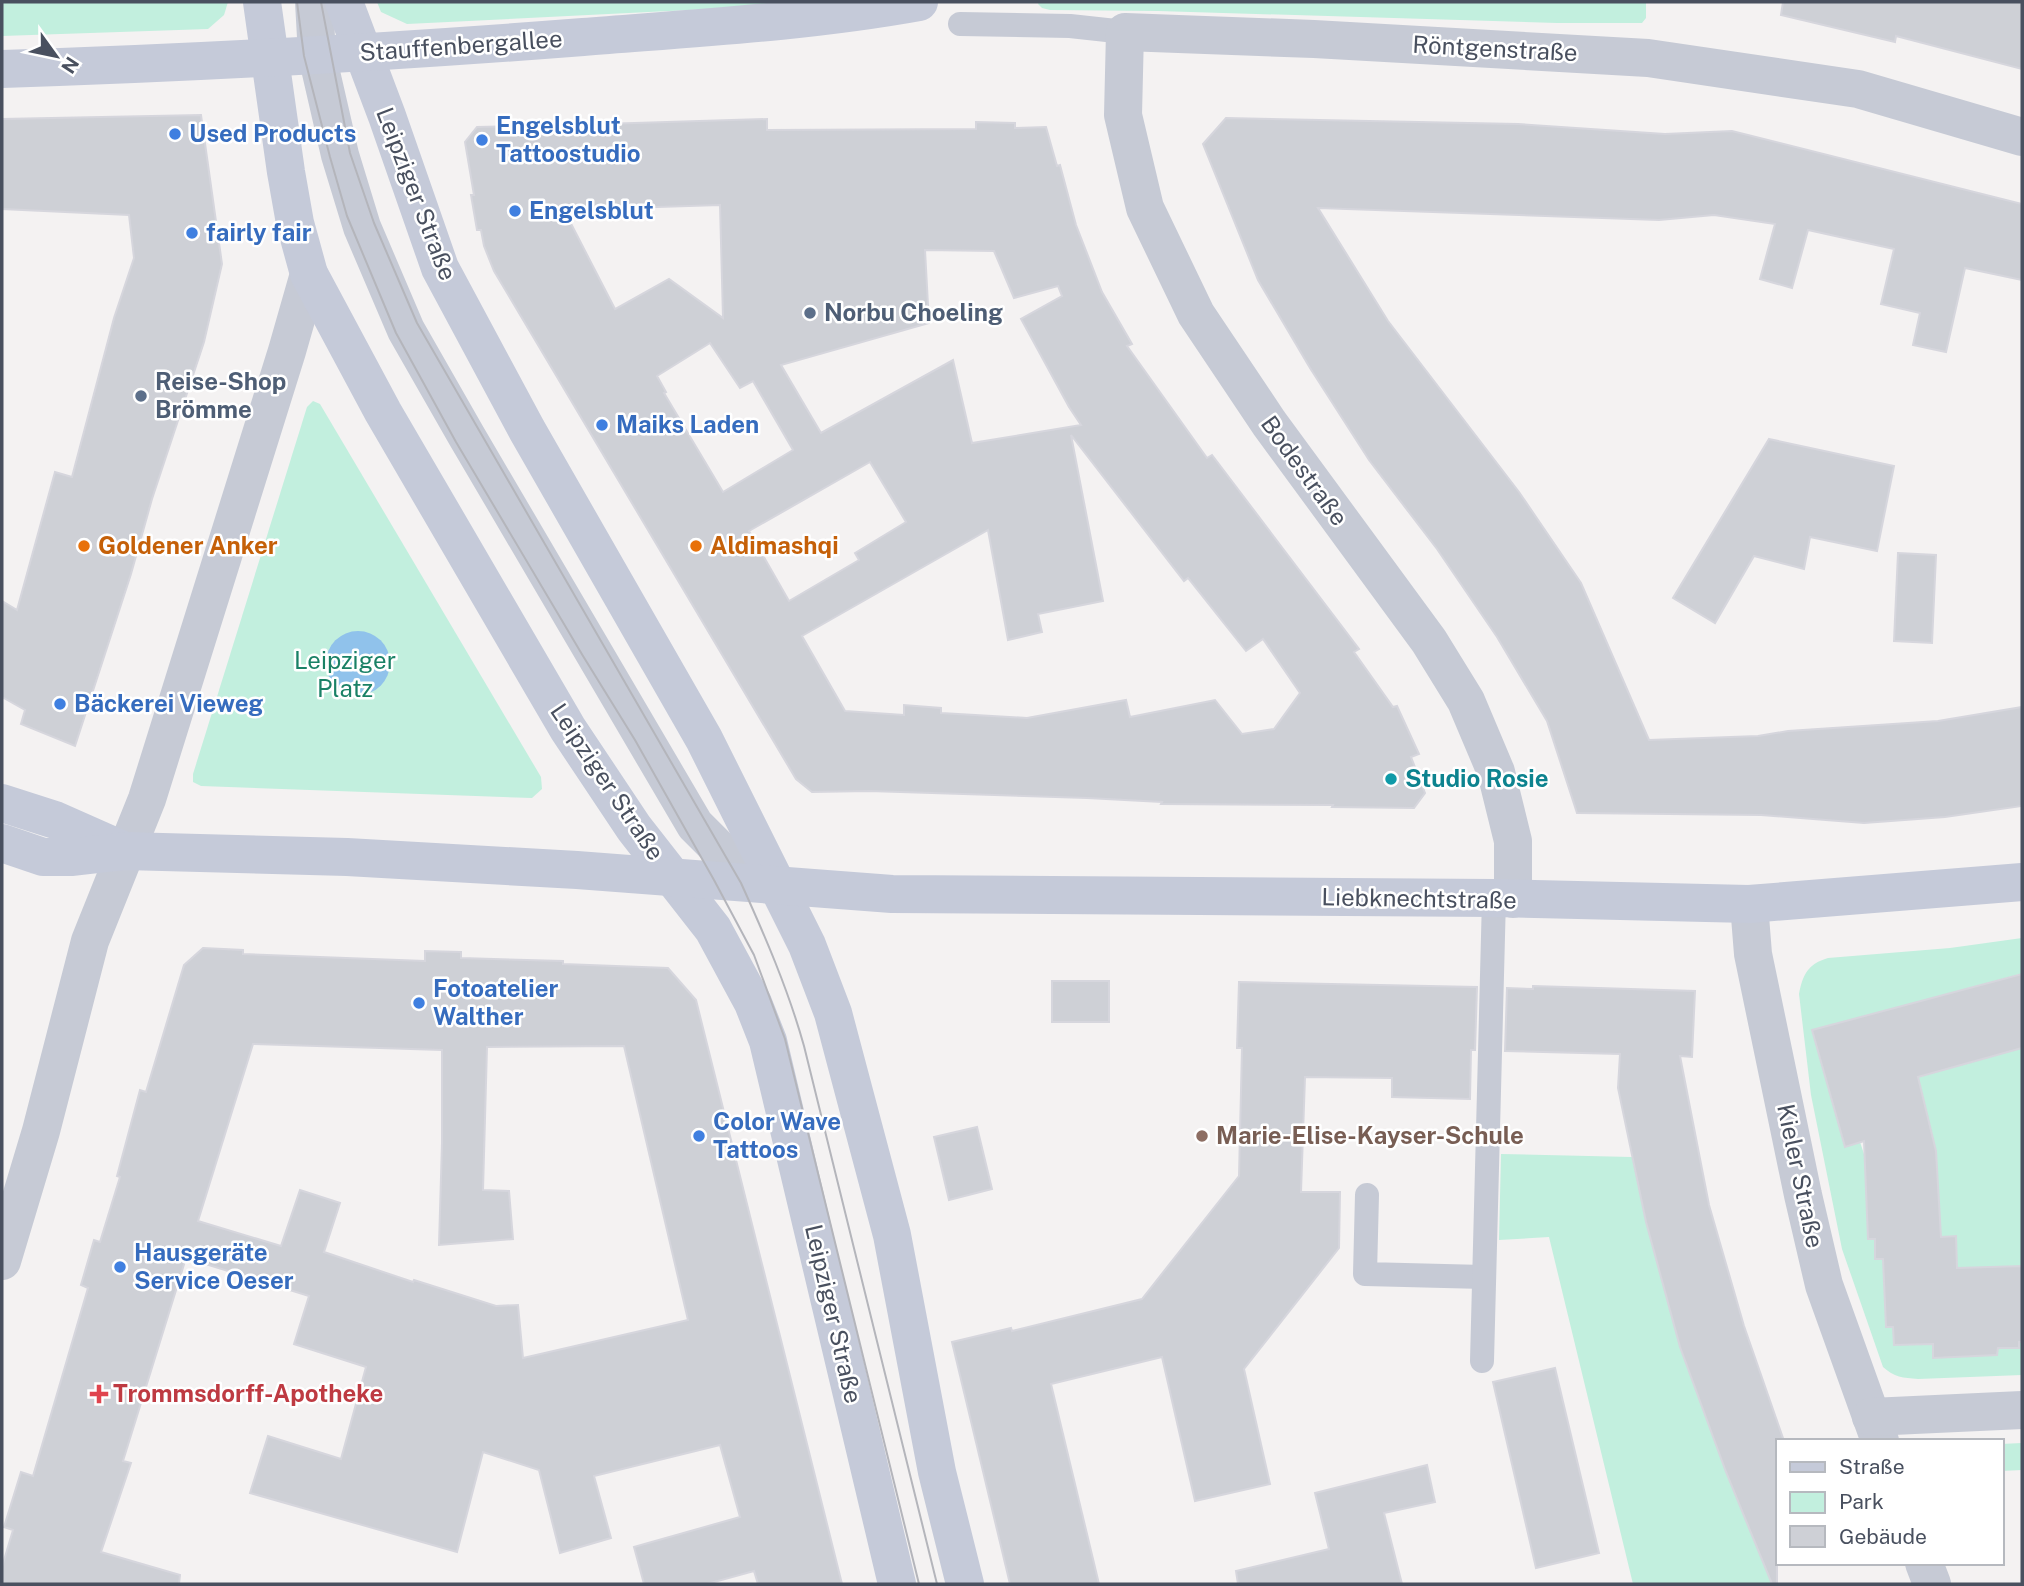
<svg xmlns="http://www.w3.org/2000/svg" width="2024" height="1586" viewBox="0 0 2024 1586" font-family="'Public Sans',sans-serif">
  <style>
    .green { fill: #c2efde }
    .water { fill: #90c2eb }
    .building { fill: #ced0d6; stroke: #d6d6dd; stroke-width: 2; fill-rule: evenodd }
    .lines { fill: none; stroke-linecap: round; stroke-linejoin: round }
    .lane { stroke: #c6cad5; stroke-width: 24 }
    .street { stroke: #c6cad5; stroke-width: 38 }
    .secondary { stroke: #c5cad9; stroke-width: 38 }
    .tram { stroke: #b4b5bb; stroke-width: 2 }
    .shop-dot { fill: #3f7fe0; stroke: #fff; stroke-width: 2.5 }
    .service-dot { fill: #5c6f8a; stroke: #fff; stroke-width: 2.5 }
    .food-dot { fill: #e8710a; stroke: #fff; stroke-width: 2.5 }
    .culture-dot { fill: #0f9aa8; stroke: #fff; stroke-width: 2.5 }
    .education-dot { fill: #8d6e63; stroke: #fff; stroke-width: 2.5 }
    .health-dot { fill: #e0444e; stroke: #fff; stroke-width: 2.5 }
    .labels { text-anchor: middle; stroke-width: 5; stroke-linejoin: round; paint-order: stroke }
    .street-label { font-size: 24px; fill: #49505f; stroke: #fff }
    .shop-label { font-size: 24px; font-weight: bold; fill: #366cbe; stroke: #fff; text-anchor: start }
    .service-label { font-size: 24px; font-weight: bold; fill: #4e5e75; stroke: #fff; text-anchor: start }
    .food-label { font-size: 24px; font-weight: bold; fill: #c56008; stroke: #fff; text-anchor: start }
    .park-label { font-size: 24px; fill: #1a8166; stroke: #fff }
    .culture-label { font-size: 24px; font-weight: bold; fill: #0d838f; stroke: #fff; text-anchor: start }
    .education-label { font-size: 24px; font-weight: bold; fill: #785e54; stroke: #fff; text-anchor: start }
    .health-label { font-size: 24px; font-weight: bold; fill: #be3a42; stroke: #fff; text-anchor: start }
  </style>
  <rect width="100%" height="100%" fill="#f4f2f2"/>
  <g class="green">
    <polygon points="2,2 228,2 224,15 208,29 2,36"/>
    <polygon points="377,2 823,2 811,4 407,24 381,12"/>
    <polygon points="1039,2 1646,2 1646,18 1642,23 1557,23 1158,11 1050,10 1042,8 1038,4"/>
    <polygon points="313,401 320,404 541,777 542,789 532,798 201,786 193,782 193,774 307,407"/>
    <path d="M 2022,938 L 2022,980 L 2020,974 L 1813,1030 L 1845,1147 L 1860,1142 L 1865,1157 L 1868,1239 L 1875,1239 L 1883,1259 L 1886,1327 L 1893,1327 L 1894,1345 L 1933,1343 L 1934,1358 L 1997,1355 L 1998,1348 L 2019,1348 L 2019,1342 L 2022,1342 L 2022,1375 L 1918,1379 C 1903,1378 1894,1377 1883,1367 L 1842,1249 L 1811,1095 L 1799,994 C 1803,974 1808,964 1828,958 L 1950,948 Z"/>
    <polygon points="2022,1048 2022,1266 1995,1267 1995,1282 1958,1284 1956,1237 1941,1237 1936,1151 1929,1122 1899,1083"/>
    <polygon points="1501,1154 1632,1157 1646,1222 1680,1347 1726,1472 1772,1584 1633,1584 1549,1237 1499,1240"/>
    <polygon points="2022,1443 2022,1470 2001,1471 2001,1444"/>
  </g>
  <circle class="water" cx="358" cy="663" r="32"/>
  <g class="building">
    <polygon points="1783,2 2022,2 2022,69 1896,36 1895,42 1781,15"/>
    <polygon points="201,115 222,264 204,342 152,499 131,574 75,746 21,724 25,710 2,697 2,601 17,610 55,472 72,477 114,318 134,258 129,215 2,209 2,119"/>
    <polygon points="1226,118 1518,124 1665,134 1732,131 2022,204 2022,280 1965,268 1946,352 1913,345 1920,313 1881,304 1894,249 1808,230 1792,288 1760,279 1775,224 1714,215 1659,220 1318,208 1388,321 1519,492 1581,583 1649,740 1758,736 1788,731 1938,721 2022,707 2022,806 1945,817 1864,823 1761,815 1577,813 1547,721 1497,637 1437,549 1369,460 1310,368 1258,280 1203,144"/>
    <path d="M 767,119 L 767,130 L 976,129 L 976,122 L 1015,123 L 1015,128 L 1046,127 L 1057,166 L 1060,165 L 1076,225 L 1102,292 L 1132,344 L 1127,346 L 1207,458 L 1212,455 L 1359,649 L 1354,652 L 1393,707 L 1397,706 L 1419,754 L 1411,757 L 1425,793 L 1414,808 L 1332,807 L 1333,805 L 1161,804 L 1162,802 L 1087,798 L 869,791 L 812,792 L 796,779 L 494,271 L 484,246 L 481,230 L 477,230 L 471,195 L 474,195 L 465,142 L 477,127 L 519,126 L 520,123 L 602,124 ZM 720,205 L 723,318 L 669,279 L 615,309 L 564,210 ZM 925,250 L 994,251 L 1014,298 L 1058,286 L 1062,296 L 1021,319 L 1069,407 L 1081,425 L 972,443 L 953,360 L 821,433 L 781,365 L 929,323 ZM 710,343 L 740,388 L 753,381 L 793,450 L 723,492 L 664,393 L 666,392 L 657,376 ZM 1071,435 L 1184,581 L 1188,578 L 1246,651 L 1263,639 L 1300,693 L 1274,729 L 1242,734 L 1215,700 L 1130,717 L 1126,700 L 1027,718 L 941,713 L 941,708 L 904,705 L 904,715 L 845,711 L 802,636 L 988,530 L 1008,640 L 1042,632 L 1038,614 L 1103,601 ZM 870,462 L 906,522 L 855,553 L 859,560 L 789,601 L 749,531 Z"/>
    <polygon points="1769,439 1894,466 1877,551 1810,537 1804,569 1754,556 1715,623 1673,598"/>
    <polygon points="1898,553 1936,555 1932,643 1894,641"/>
    <path d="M 203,948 L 243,950 L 243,954 L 425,961 L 425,951 L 461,952 L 461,958 L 563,961 L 563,964 L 668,968 L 696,1000 L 842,1584 L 758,1584 L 754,1571 L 707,1584 L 644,1584 L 634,1547 L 740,1517 L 720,1445 L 594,1476 L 611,1538 L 560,1553 L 539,1470 L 483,1452 L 457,1552 L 250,1493 L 268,1436 L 341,1459 L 366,1367 L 294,1344 L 309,1296 L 186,1258 L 123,1461 L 131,1463 L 101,1552 L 180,1575 L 179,1584 L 2,1584 L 2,1567 L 13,1530 L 4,1527 L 21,1472 L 33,1476 L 88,1288 L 81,1285 L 94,1240 L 100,1242 L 120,1177 L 117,1176 L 140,1090 L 146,1092 L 184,965 ZM 253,1044 L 442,1050 L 442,1143 L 439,1245 L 513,1239 L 509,1191 L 483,1190 L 487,1047 L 624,1046 L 688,1320 L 523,1358 L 518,1305 L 496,1306 L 414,1280 L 413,1282 L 324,1252 L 340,1203 L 300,1190 L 281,1246 L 198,1221 Z"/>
    <polygon points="2022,974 2022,1048 1918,1077 1936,1151 1941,1237 1956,1236 1957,1268 2022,1266 2022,1342 2019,1342 2019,1348 1998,1348 1997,1355 1933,1358 1933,1344 1894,1345 1893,1327 1886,1327 1883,1259 1875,1259 1875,1239 1868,1239 1864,1141 1845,1147 1812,1030"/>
    <rect x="1052" y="981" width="57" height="41"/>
    <polygon points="1239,982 1477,987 1475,1050 1471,1050 1470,1099 1392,1097 1392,1078 1305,1077 1301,1192 1340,1192 1339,1248 1244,1369 1270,1484 1195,1501 1162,1357 1051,1384 1099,1584 1010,1584 952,1342 1011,1328 1012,1331 1142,1299 1239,1176 1242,1048 1237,1048"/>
    <polygon points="1533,986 1695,991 1692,1057 1680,1056 1709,1205 1744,1326 1784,1441 1777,1441 1777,1584 1772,1584 1726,1472 1680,1347 1646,1222 1618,1088 1620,1054 1505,1051 1507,988 1533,989"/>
    <polygon points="977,1127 992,1189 949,1200 934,1137"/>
    <polygon points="1555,1368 1599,1553 1536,1568 1493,1382"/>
    <polygon points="1427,1465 1435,1502 1384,1513 1402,1584 1238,1584 1236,1571 1329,1549 1315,1493"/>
  </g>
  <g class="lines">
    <g class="lane">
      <polyline points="960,24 1070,26 1125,32"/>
      <polyline points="1367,1195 1365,1274 1484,1277"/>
      <polyline points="1482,1361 1494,898"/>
    </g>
    <g class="street">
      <polyline points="314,2 317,55 340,155 362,227 406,330 466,435 695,825 726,856 753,875 779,886"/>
      <polyline points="1513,899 1513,841 1496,772 1466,701 1429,641 1269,423 1196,314 1145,208 1123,115 1125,32 1314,39 1648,58 1858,89 2022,137"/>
      <polyline points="1749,904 1753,954 1803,1195 1824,1285 1880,1441"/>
      <polyline points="2,1261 41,1131 90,941 147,799 287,351 309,274"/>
      <polyline points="1871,1417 2022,1410"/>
      <polyline points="1924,1563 1932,1584"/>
    </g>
    <g class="secondary">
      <polyline points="262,2 286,172 295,223 309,274 383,412 568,729 634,828 713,929 753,1003 768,1041 897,1584"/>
      <polyline points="344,2 387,116 440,268 527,430 704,739 807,945 833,1013 892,1235 937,1472 965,1584"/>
      <path d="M 2,69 C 196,63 389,52 583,37 C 695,28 808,22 919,2"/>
      <polyline points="2,803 55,820 125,851"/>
      <polyline points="2,843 43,857 73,857 125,851 347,857 577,870 892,894 1494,898 1749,904 2022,882"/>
    </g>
    <g class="tram">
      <polyline points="297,2 304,56 330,157 347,216 396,333 456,442 583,656 635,740 714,880 754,955 785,1039 919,1584"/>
      <path d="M 321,2 L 350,153 L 374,223 L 417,323 L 741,883 C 765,936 788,989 804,1046 L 937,1584"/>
    </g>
  </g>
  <g class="shop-dot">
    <circle cx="175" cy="134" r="7"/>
    <circle cx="482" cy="140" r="7"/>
    <circle cx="515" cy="211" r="7"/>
    <circle cx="192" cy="233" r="7"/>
    <circle cx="602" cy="425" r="7"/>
    <circle cx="60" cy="704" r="7"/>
    <circle cx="419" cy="1003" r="7"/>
    <circle cx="699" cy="1136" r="7"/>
    <circle cx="120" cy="1267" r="7"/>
  </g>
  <g class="service-dot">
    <circle cx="810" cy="313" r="7"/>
    <circle cx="141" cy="396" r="7"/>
  </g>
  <g class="food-dot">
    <circle cx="84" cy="546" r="7"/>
    <circle cx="696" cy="546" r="7"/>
  </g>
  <circle class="culture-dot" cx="1391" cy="779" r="7"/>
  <circle class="education-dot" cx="1202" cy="1136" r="7"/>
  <path class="health-dot" d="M95.5 1383.5h7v7h7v7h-7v7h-7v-7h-7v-7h7z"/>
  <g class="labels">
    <g class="street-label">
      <text transform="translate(461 46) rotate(-4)" y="8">Stauffenbergallee</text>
      <text transform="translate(1495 49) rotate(3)" y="8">Röntgenstraße</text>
      <text transform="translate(416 194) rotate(69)" y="8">Leipziger Straße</text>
      <text transform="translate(1304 471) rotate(54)" y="8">Bodestraße</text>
      <text transform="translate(607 782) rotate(56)" y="8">Leipziger Straße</text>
      <text transform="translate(1419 899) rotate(1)" y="8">Liebknechtstraße</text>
      <text transform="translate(1800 1176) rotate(78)" y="8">Kieler Straße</text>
      <text transform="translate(833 1314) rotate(77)" y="8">Leipziger Straße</text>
    </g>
    <g class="shop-label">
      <text x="496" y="134">Engelsblut<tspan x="496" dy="28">Tattoostudio</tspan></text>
      <text x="189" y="142">Used Products</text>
      <text x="529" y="219">Engelsblut</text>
      <text x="206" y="241">fairly fair</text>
      <text x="616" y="433">Maiks Laden</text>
      <text x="74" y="712">Bäckerei Vieweg</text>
      <text x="433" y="997">Fotoatelier<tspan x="433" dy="28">Walther</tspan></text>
      <text x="713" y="1130">Color Wave<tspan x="713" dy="28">Tattoos</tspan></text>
      <text x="134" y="1261">Hausgeräte<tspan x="134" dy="28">Service Oeser</tspan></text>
    </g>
    <g class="service-label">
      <text x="824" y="321">Norbu Choeling</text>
      <text x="155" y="390">Reise-Shop<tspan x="155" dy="28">Brömme</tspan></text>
    </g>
    <g class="food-label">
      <text x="98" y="554">Goldener Anker</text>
      <text x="710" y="554">Aldimashqi</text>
    </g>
    <g class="park-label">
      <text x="345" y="669">Leipziger<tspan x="345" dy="28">Platz</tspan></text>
    </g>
    <g class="culture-label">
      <text x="1405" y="787">Studio Rosie</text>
    </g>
    <g class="education-label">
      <text x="1216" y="1144">Marie-Elise-Kayser-Schule</text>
    </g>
    <g class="health-label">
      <text x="113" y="1402">Trommsdorff-Apotheke</text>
    </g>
  </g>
  <rect width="2024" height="1586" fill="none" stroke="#49505f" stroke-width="7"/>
  <rect x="1776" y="1439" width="228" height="126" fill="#ffffff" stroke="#b6b9bf" stroke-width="2"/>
  <rect x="1790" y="1462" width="35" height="10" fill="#c5cad9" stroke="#b6b9bf" stroke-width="2"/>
  <text x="1839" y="1474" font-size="21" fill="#49505f">Straße</text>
  <rect x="1790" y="1492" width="35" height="21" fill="#c2efde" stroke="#b6b9bf" stroke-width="2"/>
  <text x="1839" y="1509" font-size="21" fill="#49505f">Park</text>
  <rect x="1790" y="1526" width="35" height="21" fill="#ced0d6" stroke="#b6b9bf" stroke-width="2"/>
  <text x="1839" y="1544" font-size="21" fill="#49505f">Gebäude</text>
  <g transform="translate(56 56) rotate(123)" stroke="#ffffff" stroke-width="5" paint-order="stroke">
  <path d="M0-5L12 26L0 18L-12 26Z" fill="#49505f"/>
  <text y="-10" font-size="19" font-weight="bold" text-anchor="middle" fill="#49505f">N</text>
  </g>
</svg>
